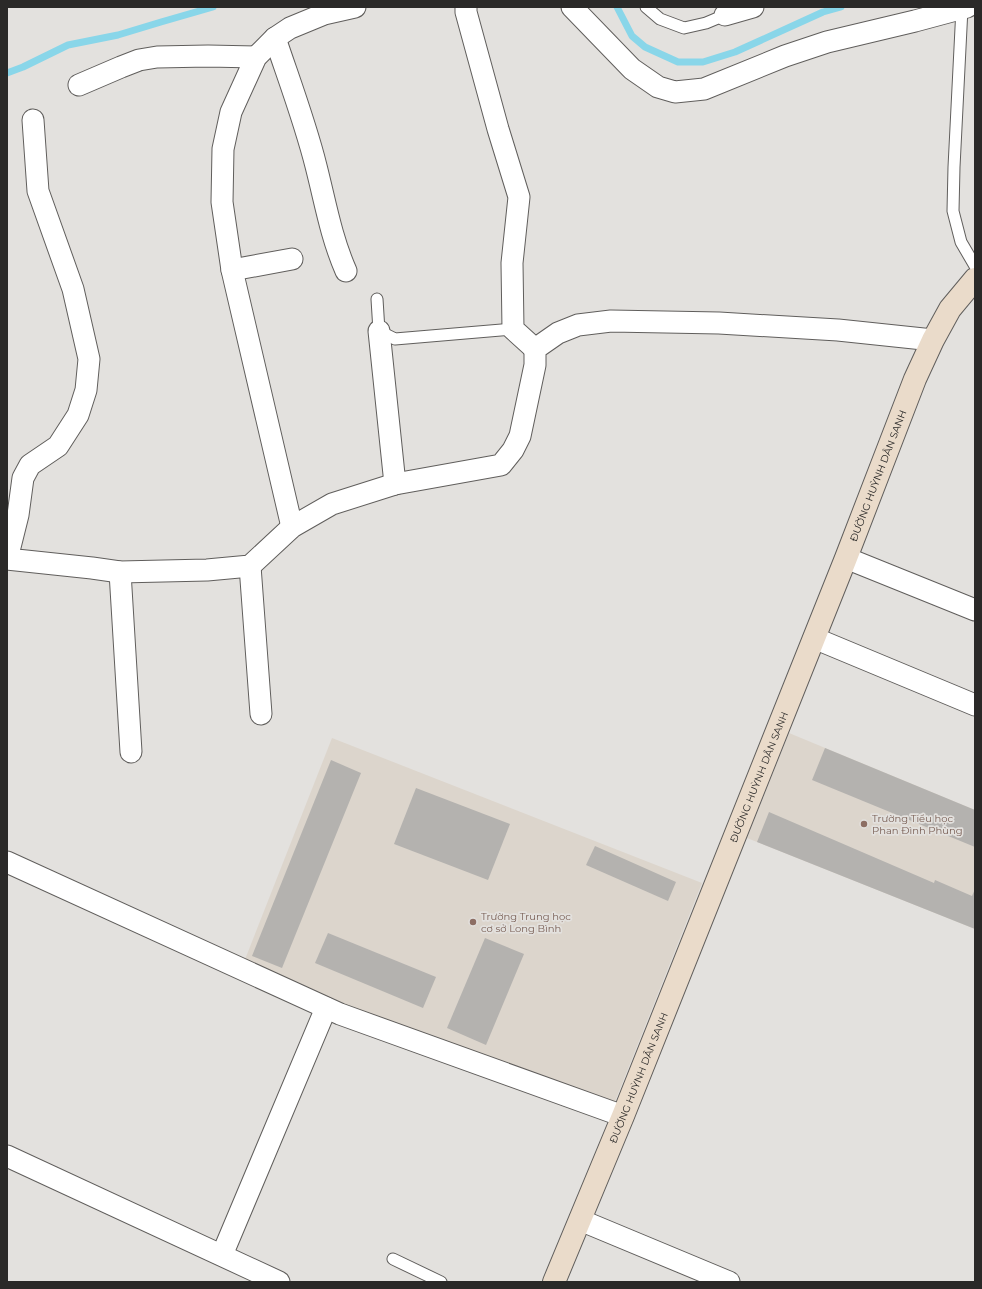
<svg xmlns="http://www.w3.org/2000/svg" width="982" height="1289" viewBox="0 0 982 1289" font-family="Montserrat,sans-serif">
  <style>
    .built { fill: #dcd5cc }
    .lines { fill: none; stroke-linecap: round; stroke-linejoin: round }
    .stream { stroke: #89d6e9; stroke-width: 7 }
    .building { fill: #b4b2af }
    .lane-casing { stroke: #605e5c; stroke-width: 13 }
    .street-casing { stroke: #605e5c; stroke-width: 23 }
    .secondary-casing { stroke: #605e5c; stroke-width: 24 }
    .lane { stroke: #fff; stroke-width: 11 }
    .street { stroke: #fff; stroke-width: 21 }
    .secondary { stroke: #eadbca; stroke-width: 22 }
    .education-dot { fill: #8d6e63; stroke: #e3e1de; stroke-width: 1.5 }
    .labels { text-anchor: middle; stroke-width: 3.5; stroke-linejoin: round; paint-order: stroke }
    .street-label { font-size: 10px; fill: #2a2928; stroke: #e3e1de }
    .education-label { font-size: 10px; fill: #785e54; stroke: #e3e1de; text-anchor: start }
  </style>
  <rect width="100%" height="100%" fill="#e3e1de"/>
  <g class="built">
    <polygon points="789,733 975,810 975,929 747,838"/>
    <polygon points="332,738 702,883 614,1104 344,1007 244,962"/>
  </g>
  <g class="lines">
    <g class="stream">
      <polyline points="617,7 632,36 645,47 678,62 703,62 735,52 823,12 841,7"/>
      <polyline points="7,73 23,67 68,45 118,35 161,22 213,7"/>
    </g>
  </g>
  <g class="building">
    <polygon points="825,748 975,810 975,847 812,780"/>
    <polygon points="331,760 361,773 282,968 252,956"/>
    <polygon points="416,788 510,824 488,880 394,844"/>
    <polygon points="769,812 934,883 935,880 972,896 975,889 975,929 757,842"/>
    <polygon points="595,846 676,882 668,901 586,865"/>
    <polygon points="328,933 436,977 423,1008 315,963"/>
    <polygon points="485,938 524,954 486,1045 447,1028"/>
  </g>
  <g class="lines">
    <defs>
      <g id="lane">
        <polyline points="646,7 660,19 684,28 706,23 725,15"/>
        <polyline points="962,8 954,167 953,211 961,242 975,266"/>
        <polyline points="377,299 379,331 395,339 513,329"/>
        <polyline points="393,1259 441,1282"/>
      </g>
      <g id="street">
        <polyline points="466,7 466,12 498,129 519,197 512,263 513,329 535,349"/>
        <polyline points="572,7 632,69 658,87 675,92 704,89 785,56 827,42 915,21 967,7"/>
        <polyline points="725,15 753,7"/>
        <path d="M 275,38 C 289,80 305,122 316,166 C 325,201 331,237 346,271"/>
        <polyline points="79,85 121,67 139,60 157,57 208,56 256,57"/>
        <polyline points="33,120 38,191 73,289 89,359 86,390 78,415 58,446 30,465 23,478 18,515 7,559 92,568 120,572 207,570 250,566 292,527 332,504 395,484 501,465 513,450 520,436 535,365 535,349 558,333 578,325 611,321 719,323 838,330 933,340"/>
        <polyline points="232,270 292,259"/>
        <polyline points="379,331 395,484"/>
        <polyline points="292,527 232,270 222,202 223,149 231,112 256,57 275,38 290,28 324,14 355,7"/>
        <polyline points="846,558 975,610"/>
        <polyline points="250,566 261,714"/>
        <polyline points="120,572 131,752"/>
        <polyline points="814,638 975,705"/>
        <polyline points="7,862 340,1014 623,1116"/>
        <polyline points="7,1156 279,1282"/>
        <polyline points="580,1220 729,1282"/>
        <polyline points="222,1255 326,1008"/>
      </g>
      <g id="secondary">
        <path id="s1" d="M 554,1282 L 623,1116 L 846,558 L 915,379 L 933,340 L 950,309 L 975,279"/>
      </g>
    </defs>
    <use href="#lane" class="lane-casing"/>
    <use href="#street" class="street-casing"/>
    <use href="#secondary" class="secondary-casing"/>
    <use href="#lane" class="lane"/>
    <use href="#street" class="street"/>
    <use href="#secondary" class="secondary"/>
  </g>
  <g class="education-dot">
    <circle cx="864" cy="824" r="4"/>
    <circle cx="473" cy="922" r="4"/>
  </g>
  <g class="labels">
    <g class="street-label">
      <text dy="4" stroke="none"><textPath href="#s1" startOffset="869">ĐƯỜNG HUỲNH DÂN SANH</textPath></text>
      <text dy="4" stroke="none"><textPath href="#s1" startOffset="545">ĐƯỜNG HUỲNH DÂN SANH</textPath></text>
      <text dy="4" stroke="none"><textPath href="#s1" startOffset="221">ĐƯỜNG HUỲNH DÂN SANH</textPath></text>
    </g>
    <g class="education-label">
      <text x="872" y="822">Trường Tiểu học<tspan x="872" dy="12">Phan Đình Phùng</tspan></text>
      <text x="481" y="920">Trường Trung học<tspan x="481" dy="12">cơ sở Long Bình</tspan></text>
    </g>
  </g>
  <rect width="982" height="1289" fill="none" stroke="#2a2928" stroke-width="16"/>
</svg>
